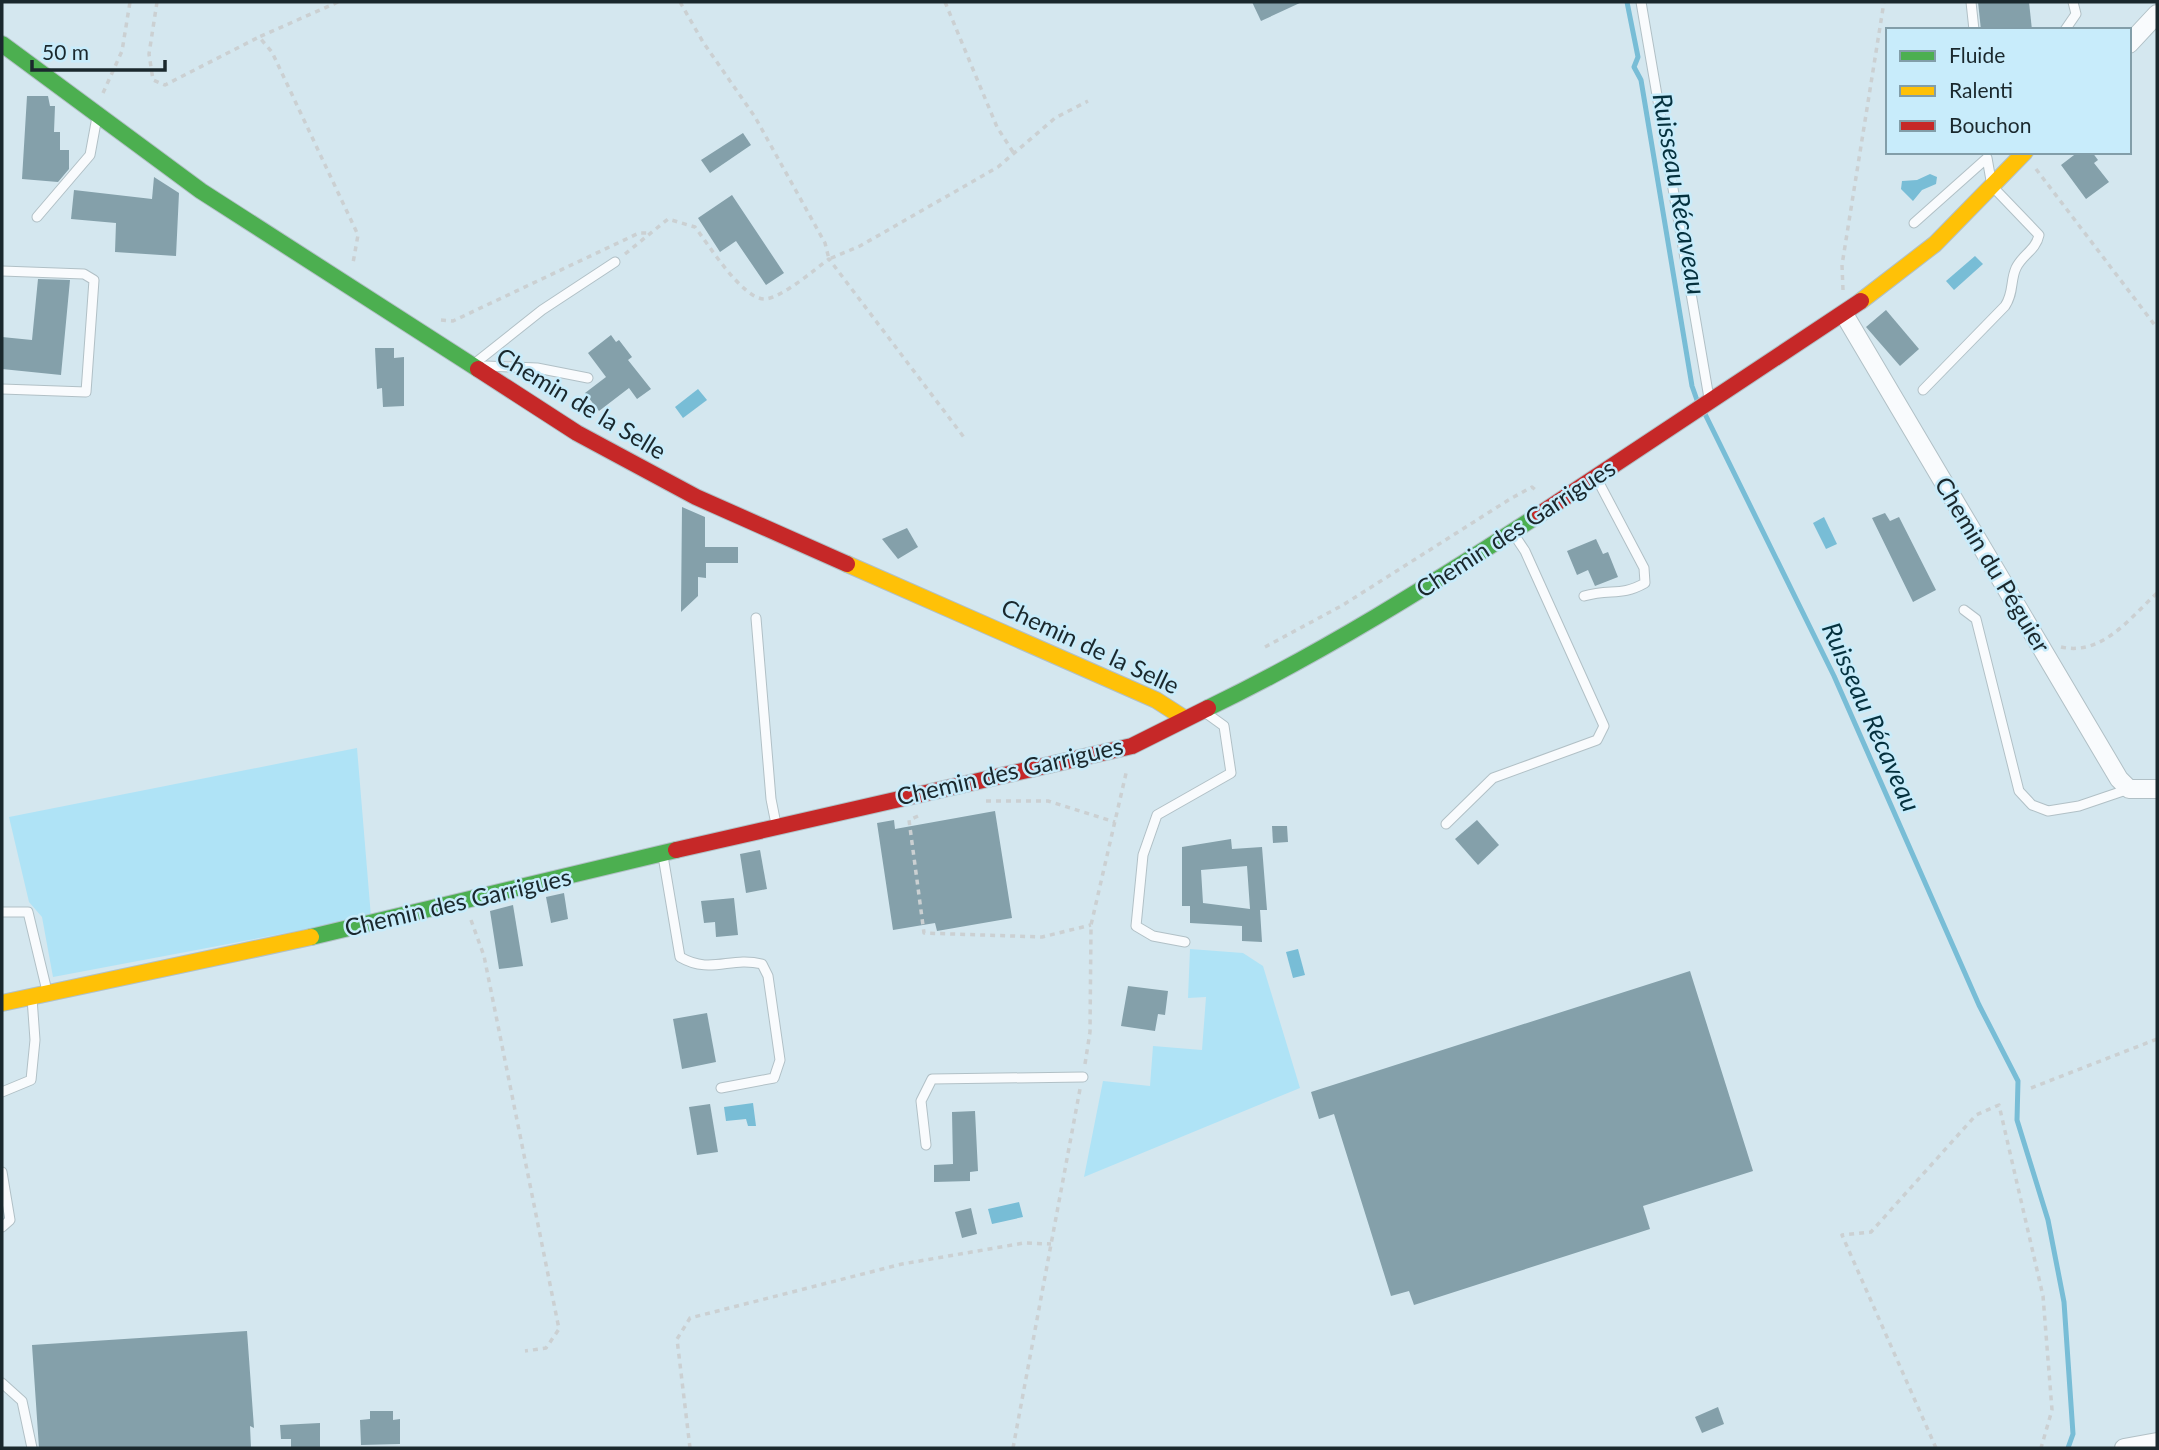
<svg xmlns="http://www.w3.org/2000/svg" width="2159" height="1450" viewBox="0 0 2159 1450" font-family="Lato,sans-serif">
  <style>
    .green { fill: #afe3f6 }
    .water { fill: #78bdd6 }
    .lines { fill: none; stroke-linecap: round; stroke-linejoin: round }
    .stream { stroke: #78bdd6; stroke-width: 5 }
    .building { fill: #84a0aa; fill-rule: evenodd }
    .lane-casing { stroke: #b1c0c6; stroke-width: 11 }
    .street-casing { stroke: #b1c0c6; stroke-width: 20 }
    .fast-casing { stroke: #b1c0c6; stroke-width: 18 }
    .slow-casing { stroke: #b1c0c6; stroke-width: 18 }
    .jam-casing { stroke: #b1c0c6; stroke-width: 18 }
    .path { stroke: #cbd0d2; stroke-width: 3.5; stroke-dasharray: 5 5; stroke-linecap: butt }
    .lane { stroke: #f9fbfd; stroke-width: 9 }
    .street { stroke: #f9fbfd; stroke-width: 18 }
    .fast { stroke: #4caf50; stroke-width: 16 }
    .slow { stroke: #ffc107; stroke-width: 16 }
    .jam { stroke: #c62828; stroke-width: 16 }
    .labels { text-anchor: middle; stroke-width: 5; stroke-linejoin: round; paint-order: stroke }
    .street-label { font-size: 24px; fill: #1a282d; stroke: #c8ecfb }
    .water-label { font-size: 26px; font-style: italic; fill: #05313e; stroke: #c8ecfb }
  </style>
  <rect width="100%" height="100%" fill="#d4e7ef"/>
  <g class="green">
    <polygon points="357,748 371,917 53,977 42,917 29,902 9,817"/>
    <polygon points="1190,949 1243,953 1263,966 1300,1088 1084,1177 1103,1081 1150,1086 1153,1046 1202,1050 1206,997 1188,998"/>
  </g>
  <g class="water">
    <polygon points="1930,174 1937,177 1936,184 1922,190 1913,201 1901,189 1902,181 1917,180"/>
    <polygon points="1975,256 1983,264 1954,290 1946,281"/>
    <polygon points="698,389 707,400 683,418 675,407"/>
    <polygon points="1824,517 1837,544 1826,549 1813,523"/>
    <polygon points="1298,949 1305,975 1293,978 1286,952"/>
    <polygon points="753,1103 756,1126 748,1126 746,1119 726,1121 724,1107"/>
    <polygon points="1019,1202 1023,1217 992,1224 988,1209"/>
  </g>
  <g class="lines">
    <g class="stream">
      <polyline points="1627,2 1638,57 1634,67 1641,80 1692,386 1698,403"/>
      <polyline points="1705,414 1834,676 1979,1005 2018,1081 2017,1120 2048,1220 2064,1302 2073,1434 2068,1448"/>
    </g>
  </g>
  <g class="building">
    <polygon points="1252,2 1302,2 1261,21"/>
    <polygon points="1978,2 2029,2 2032,30 1981,30"/>
    <polygon points="27,96 48,96 50,106 55,106 54,132 60,132 60,150 69,150 69,169 58,182 22,179"/>
    <polygon points="743,133 751,145 710,173 701,160"/>
    <polygon points="2078,152 2092,152 2098,160 2094,163 2109,182 2086,199 2061,165"/>
    <polygon points="154,177 179,193 176,256 115,252 116,223 71,219 74,190 152,199"/>
    <polygon points="732,195 784,273 766,285 736,241 720,252 698,218"/>
    <polygon points="38,279 70,280 61,375 2,369 2,337 32,340"/>
    <polygon points="1886,310 1919,349 1900,366 1866,327"/>
    <polygon points="611,335 616,342 619,340 632,357 628,360 651,389 637,399 629,388 599,411 585,393 606,377 588,353"/>
    <polygon points="375,348 394,348 394,358 404,357 404,406 383,407 382,388 377,389"/>
    <polygon points="682,507 705,517 705,547 738,547 738,563 706,563 706,578 698,577 698,596 681,612"/>
    <polygon points="1885,513 1890,521 1899,517 1936,590 1913,602 1872,518"/>
    <polygon points="907,528 918,547 898,559 882,539"/>
    <polygon points="1596,539 1603,554 1608,552 1618,577 1595,586 1588,570 1577,575 1567,551"/>
    <polygon points="995,811 1012,918 937,931 935,923 893,930 877,823 894,820 895,829"/>
    <polygon points="1477,820 1499,845 1478,865 1455,839"/>
    <polygon points="1272,826 1287,826 1288,842 1273,843"/>
    <path d="M 1231,839 L 1232,849 L 1262,847 L 1267,910 L 1260,910 L 1262,942 L 1242,941 L 1242,926 L 1190,923 L 1190,906 L 1182,906 L 1182,847 ZM 1247,866 L 1250,909 L 1203,903 L 1201,870 Z"/>
    <polygon points="760,850 767,889 746,893 740,854"/>
    <polygon points="564,893 568,919 551,923 546,897"/>
    <polygon points="734,898 738,935 716,937 715,922 704,923 701,901"/>
    <polygon points="513,905 523,966 499,969 490,911"/>
    <polygon points="1690,971 1753,1171 1643,1206 1650,1229 1414,1305 1409,1291 1391,1296 1334,1114 1319,1119 1311,1092"/>
    <polygon points="1128,986 1168,991 1165,1015 1158,1014 1155,1031 1121,1026"/>
    <polygon points="707,1013 716,1062 682,1069 673,1019"/>
    <polygon points="710,1104 718,1152 697,1155 689,1107"/>
    <polygon points="975,1111 978,1171 970,1172 970,1181 934,1182 934,1165 953,1164 952,1112"/>
    <polygon points="971,1208 977,1234 962,1238 955,1212"/>
    <polygon points="247,1331 254,1428 250,1426 251,1448 39,1448 32,1345"/>
    <polygon points="1718,1407 1724,1424 1702,1433 1695,1417"/>
    <polygon points="370,1411 393,1411 393,1420 400,1419 400,1444 361,1445 360,1420 370,1419"/>
    <polygon points="320,1423 320,1448 291,1448 291,1439 281,1439 280,1425"/>
  </g>
  <g class="lines">
    <defs>
      <g id="lane">
        <polyline points="1641,2 1709,398"/>
        <polyline points="1971,2 1974,30"/>
        <polyline points="2065,30 2076,14 2073,2"/>
        <polyline points="37,217 90,155 97,117"/>
        <path d="M 1914,223 L 1987,158 L 1992,186 L 2039,235 C 2036,250 2022,255 2016,268 C 2010,281 2014,293 2005,306 L 1923,390"/>
        <polyline points="2,271 84,274 94,280 86,392 2,389"/>
        <polyline points="474,364 542,310 615,262"/>
        <polyline points="486,366 537,368 588,378"/>
        <path d="M 1584,596 C 1611,588 1620,597 1645,583 L 1644,568 L 1597,479"/>
        <polyline points="1964,610 1976,619 2019,791 2032,805 2048,811 2079,806 2129,789"/>
        <polyline points="756,618 771,799 776,824"/>
        <polyline points="1446,824 1493,778 1597,740 1604,726 1525,551 1513,533"/>
        <path d="M 663,856 L 680,957 C 711,975 730,956 762,964 L 768,976 L 780,1060 L 774,1078 L 721,1088"/>
        <polyline points="2,912 28,912 47,991"/>
        <polyline points="1185,942 1153,936 1136,926 1143,855 1157,815 1231,773 1224,726 1206,713"/>
        <polyline points="2,1092 31,1080 35,1040 32,998"/>
        <polyline points="926,1145 921,1101 932,1079 1083,1077"/>
        <polyline points="2,1172 10,1220 2,1227"/>
        <polyline points="2,1383 22,1401 32,1448"/>
      </g>
      <g id="street">
        <polyline points="2129,44 2157,14"/>
        <polyline points="1844,314 2119,779 2129,789 2157,789"/>
        <polyline points="2124,1448 2157,1442"/>
      </g>
      <g id="fast">
        <polyline points="2,44 201,191 478,369"/>
        <path d="M 1208,708 C 1324,652 1432,584 1540,514"/>
        <polyline points="311,937 676,850"/>
      </g>
      <g id="slow">
        <polyline points="1861,301 1935,244 2025,152"/>
        <polyline points="847,564 1156,700 1184,718"/>
        <polyline points="2,1003 311,937"/>
      </g>
      <g id="jam">
        <polyline points="478,369 577,433 696,497 847,564"/>
        <polyline points="1540,514 1861,301"/>
        <polyline points="676,850 1132,746 1208,708"/>
      </g>
    </defs>
    <use href="#lane" class="lane-casing"/>
    <use href="#street" class="street-casing"/>
    <use href="#fast" class="fast-casing"/>
    <use href="#slow" class="slow-casing"/>
    <use href="#jam" class="jam-casing"/>
    <g class="path">
      <polyline points="157,2 149,54 153,80 165,85 259,37"/>
      <polyline points="338,2 259,37 272,52 358,235 353,263"/>
      <polyline points="680,2 703,42 755,117 825,243 829,259 860,246 998,167 1055,118 1088,101"/>
      <polyline points="945,2 997,127 1013,152"/>
      <polyline points="103,93 122,51 130,2"/>
      <polyline points="2036,169 2157,328"/>
      <path d="M 625,254 L 668,219 L 695,227 C 708,244 743,300 765,299 C 782,298 815,269 829,259 L 966,440"/>
      <polyline points="1843,290 1842,265 1884,2"/>
      <polyline points="441,320 453,321 639,233 649,233"/>
      <polyline points="1265,647 1343,605 1510,499 1532,487 1538,492"/>
      <path d="M 2061,647 C 2102,656 2129,619 2157,593"/>
      <polyline points="986,801 1048,801 1115,822"/>
      <polyline points="918,816 909,820 924,933 1042,937 1091,925"/>
      <polyline points="471,920 484,956 559,1329 546,1348 525,1351"/>
      <polyline points="1085,1064 1090,1032 1091,925 1127,769"/>
      <polyline points="2031,1088 2157,1039"/>
      <polyline points="690,1448 677,1339 690,1318 902,1264 1024,1243 1051,1244"/>
      <polyline points="1013,1448 1080,1089"/>
      <polyline points="1936,1448 1842,1235 1871,1232 1976,1115 1999,1105 2043,1296 2052,1410 2041,1448"/>
    </g>
    <use href="#lane" class="lane"/>
    <use href="#street" class="street"/>
    <use href="#fast" class="fast"/>
    <use href="#slow" class="slow"/>
    <use href="#jam" class="jam"/>
  </g>
  <g class="labels">
    <g class="street-label">
      <text transform="translate(581 404) rotate(31)" y="8">Chemin de la Selle</text>
      <text transform="translate(1516 529) rotate(-33)" y="8">Chemin des Garrigues</text>
      <text transform="translate(1992 565) rotate(59)" y="8">Chemin du Péguier</text>
      <text transform="translate(1090 647) rotate(25)" y="8">Chemin de la Selle</text>
      <text transform="translate(1010 772) rotate(-13)" y="8">Chemin des Garrigues</text>
      <text transform="translate(458 903) rotate(-13)" y="8">Chemin des Garrigues</text>
    </g>
    <g class="water-label">
      <text transform="translate(1679 194) rotate(80)" y="9">Ruisseau Récaveau</text>
      <text transform="translate(1871 717) rotate(66)" y="9">Ruisseau Récaveau</text>
    </g>
  </g>
  <rect width="2159" height="1450" fill="none" stroke="#1a282d" stroke-width="7"/>
  <rect x="1886" y="28" width="245" height="126" fill="#c8ecfb" stroke="#829ea9" stroke-width="2"/>
  <rect x="1900" y="51" width="35" height="10" fill="#4caf50" stroke="#829ea9" stroke-width="2"/>
  <text x="1949" y="63" font-size="21" fill="#1a282d">Fluide</text>
  <rect x="1900" y="86" width="35" height="10" fill="#ffc107" stroke="#829ea9" stroke-width="2"/>
  <text x="1949" y="98" font-size="21" fill="#1a282d">Ralenti</text>
  <rect x="1900" y="121" width="35" height="10" fill="#c62828" stroke="#829ea9" stroke-width="2"/>
  <text x="1949" y="133" font-size="21" fill="#1a282d">Bouchon</text>
  <path d="M32 60v10h133v-10" fill="none" stroke="#1a282d" stroke-width="3.5"/>
  <text x="42" y="60" font-size="21" fill="#1a282d" stroke="#c8ecfb" stroke-width="5" paint-order="stroke">50 m</text>
</svg>
